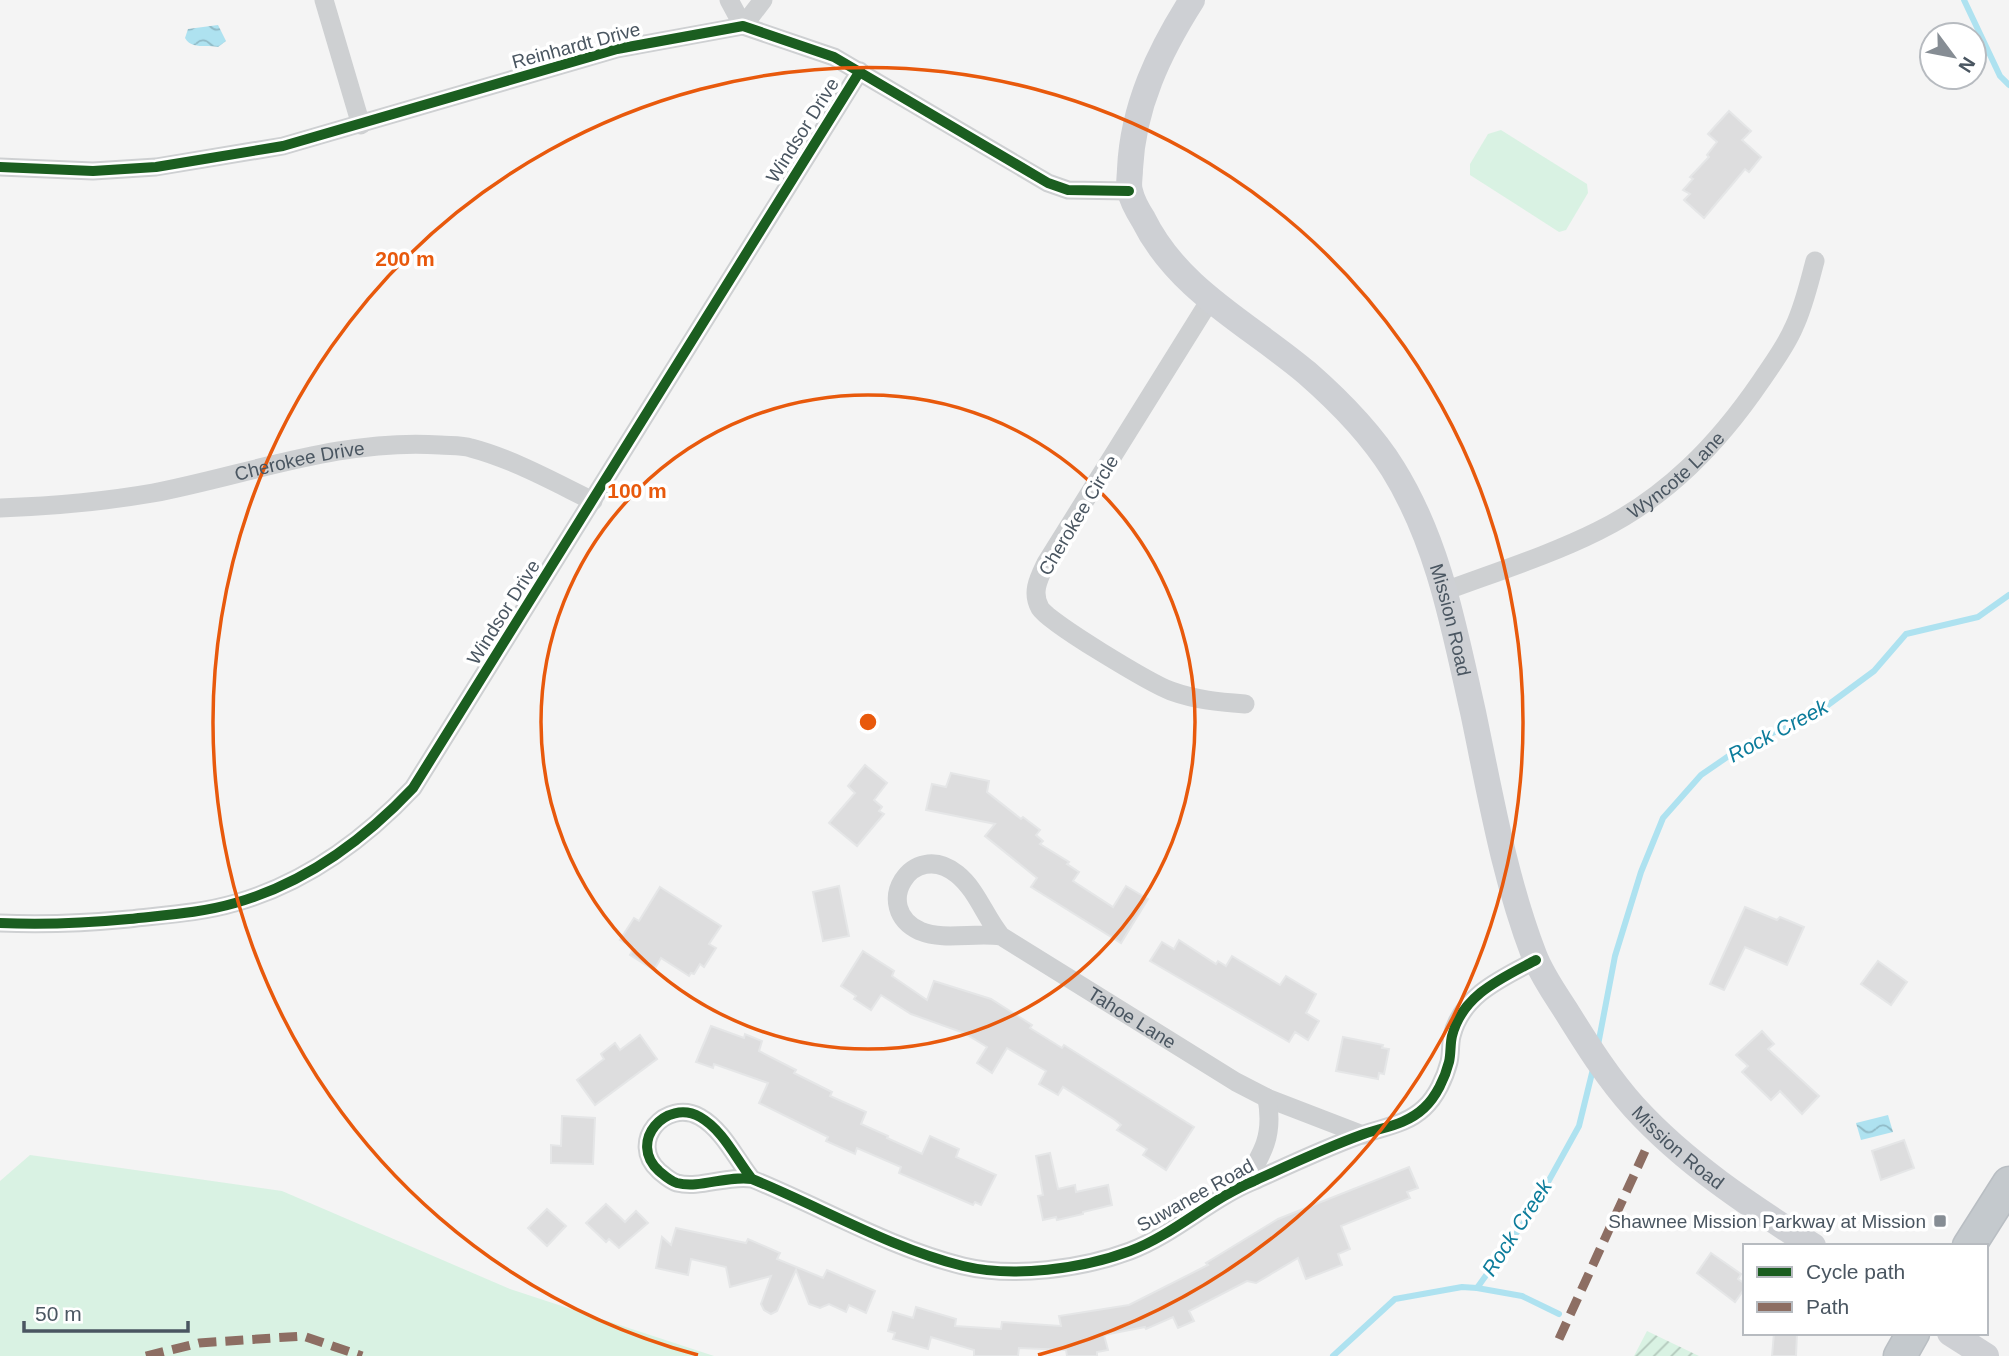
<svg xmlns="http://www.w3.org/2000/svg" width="2009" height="1356" viewBox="0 0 2009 1356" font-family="Arial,sans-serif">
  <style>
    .green { fill: #d9f2e3 }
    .garden { fill: url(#garden-furrows) }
    .water { fill: url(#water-waves) }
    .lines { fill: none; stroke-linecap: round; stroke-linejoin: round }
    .stream { stroke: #aee2f0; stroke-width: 6 }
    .building { fill: #ddddde; stroke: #e5e6e7; stroke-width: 2 }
    .trunk-casing { stroke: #b9bec3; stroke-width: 35 }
    .minor { stroke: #ced0d2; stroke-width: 19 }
    .secondary { stroke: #ced0d4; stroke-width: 26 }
    .trunk { stroke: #c4c9cd; stroke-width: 32 }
    .quiet { stroke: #8d6e63; stroke-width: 9; stroke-dasharray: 18 9; stroke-linecap: butt }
    .cycleway-casing { stroke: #fff; stroke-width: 15 }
    .cycleway { stroke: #1b5e20; stroke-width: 10 }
    .ring { fill: none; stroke: #e8590c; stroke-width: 3.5 }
    .poi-dot { fill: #868d94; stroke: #fff; stroke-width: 2.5 }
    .labels { text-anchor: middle; stroke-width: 7; stroke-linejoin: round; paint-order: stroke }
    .street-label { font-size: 19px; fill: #4a5661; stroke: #fff }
    .poi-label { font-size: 19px; fill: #4a5661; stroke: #fff; text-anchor: end }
    .water-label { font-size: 21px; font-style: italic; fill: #0c7c9b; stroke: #fff }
    .centre { fill: #e8590c; stroke: #fff; stroke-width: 3.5 }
    .ring-label { font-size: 21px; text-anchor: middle; font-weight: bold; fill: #e8590c; stroke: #fff; stroke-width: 7; stroke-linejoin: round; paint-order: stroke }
  </style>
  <defs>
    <pattern id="garden-furrows" width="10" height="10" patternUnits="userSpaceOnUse" patternTransform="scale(1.75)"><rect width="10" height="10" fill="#d9f2e3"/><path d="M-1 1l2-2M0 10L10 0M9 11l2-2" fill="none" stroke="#b2c7bb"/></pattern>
    <pattern id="water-waves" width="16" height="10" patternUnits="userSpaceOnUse" patternTransform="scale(1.75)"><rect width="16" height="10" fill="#aee2f0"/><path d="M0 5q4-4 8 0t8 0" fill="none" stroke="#90bac6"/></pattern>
  </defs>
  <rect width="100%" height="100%" fill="#f4f4f4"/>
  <g class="green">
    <polygon points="1501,130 1587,184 1588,193 1566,230 1559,232 1470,175 1470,164 1488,134"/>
    <polygon points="30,1155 282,1191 510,1289 714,1356 0,1356 0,1181"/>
  </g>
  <polygon class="garden" points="1647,1331 1699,1356 1634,1356"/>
  <g class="water">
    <path d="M 218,25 L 226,41 L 218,47 C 206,44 192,50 185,38 L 188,29 Z"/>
    <polygon points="1888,1115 1893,1132 1861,1140 1856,1123"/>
  </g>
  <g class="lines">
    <g class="stream">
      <polyline points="1964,0 2000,76 2009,85"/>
      <polyline points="1598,1045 1615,956 1641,872 1663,818 1701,775 1749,742 1809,719 1874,671 1906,634 1978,617 2009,595"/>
      <polyline points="1477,1288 1522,1296 1559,1314"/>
      <polyline points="1333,1356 1395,1299 1462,1287 1477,1288 1532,1211 1579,1126 1593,1069"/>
    </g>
  </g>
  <g class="building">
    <polygon points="1729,111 1751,131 1742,140 1761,157 1749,172 1745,169 1704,218 1684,200 1690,194 1683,190 1693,179 1690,177 1709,157 1707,155 1717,142 1708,134"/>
    <polygon points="865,765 887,783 874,800 882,807 879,811 884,814 857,846 829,823 855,793 848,786"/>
    <polygon points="951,773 989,781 987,792 1021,819 1023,817 1040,830 1036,835 1043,841 1040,844 1069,862 1067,864 1079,872 1073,881 1113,907 1126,886 1148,899 1121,943 1031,887 1037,878 985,836 995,824 926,810 932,784 946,787"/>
    <polygon points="839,886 849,936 823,941 813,892"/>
    <polygon points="660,887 721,926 709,944 716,948 704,967 700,964 694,974 691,973 689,976 661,958 654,970 630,955 634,948 620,940 634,918 639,921"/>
    <polygon points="1745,907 1777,920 1780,917 1804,927 1787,965 1745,947 1724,990 1710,984"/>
    <polygon points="1179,940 1216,964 1218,961 1226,966 1232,956 1280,985 1286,976 1316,994 1306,1013 1319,1021 1308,1040 1295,1032 1289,1042 1150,961 1162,942 1174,949"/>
    <polygon points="863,951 894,971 892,976 927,1000 934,981 991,999 1032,1025 1030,1028 1062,1048 1064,1045 1194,1127 1166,1170 1143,1155 1147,1149 1117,1130 1121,1125 1115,1120 1063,1087 1058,1095 1039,1084 1046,1071 1007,1048 992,1073 977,1063 987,1047 964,1033 911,1014 881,995 871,1010 854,999 856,996 841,986"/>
    <polygon points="1878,961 1907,982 1891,1005 1861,984"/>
    <polygon points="711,1026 744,1038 745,1034 762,1041 759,1051 796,1070 794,1073 832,1092 830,1096 866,1112 861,1124 888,1136 887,1138 922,1154 930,1136 959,1149 956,1157 996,1175 981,1205 975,1202 973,1205 899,1173 901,1167 857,1148 855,1154 826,1141 828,1137 759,1103 768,1083 714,1064 713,1068 696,1062"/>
    <polygon points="1762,1031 1774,1044 1768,1049 1819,1096 1802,1114 1780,1091 1771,1100 1742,1072 1748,1066 1736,1055"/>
    <polygon points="640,1035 657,1059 595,1105 577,1080 604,1059 601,1054 615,1043 620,1050"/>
    <polygon points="1343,1037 1383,1045 1382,1048 1389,1049 1384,1074 1379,1073 1378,1079 1336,1071"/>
    <polygon points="562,1116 595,1118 593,1164 551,1163 551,1145 561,1146"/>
    <polygon points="1904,1140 1914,1168 1881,1180 1872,1151"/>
    <polygon points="1050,1153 1058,1189 1075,1185 1076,1192 1108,1185 1112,1205 1083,1212 1083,1214 1057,1220 1056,1217 1043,1220 1038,1196 1043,1195 1036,1156"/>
    <polygon points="1409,1167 1418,1188 1407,1192 1410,1198 1341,1226 1350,1249 1338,1254 1342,1265 1306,1279 1298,1258 1256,1283 1247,1281 1189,1311 1194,1321 1178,1328 1173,1317 1146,1329 1145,1327 1104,1335 1108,1350 1097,1352 1097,1356 1067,1356 1066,1350 1019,1348 1018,1356 974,1356 974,1350 931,1337 928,1349 893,1339 895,1333 888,1331 893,1312 913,1318 916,1307 956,1319 955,1326 1001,1329 1002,1322 1061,1326 1059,1316 1129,1305 1208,1265 1206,1263 1278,1219"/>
    <polygon points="606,1204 625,1222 636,1211 648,1223 619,1248 609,1239 606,1242 586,1223"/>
    <polygon points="547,1209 566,1226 547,1246 528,1228"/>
    <polygon points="676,1228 746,1243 748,1239 780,1253 777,1259 823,1278 827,1270 875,1291 866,1313 849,1305 846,1312 829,1304 820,1308 809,1304 796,1270 777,1311 771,1314 764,1310 761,1304 771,1276 730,1287 726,1267 691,1259 688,1275 656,1268 662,1237 671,1245"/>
    <polygon points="1711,1253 1741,1274 1738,1279 1745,1284 1745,1288 1735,1302 1697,1273"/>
    <polygon points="1774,1333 1797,1333 1796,1356 1772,1356"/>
  </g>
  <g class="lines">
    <defs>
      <g id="trunk">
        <polyline points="1969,1246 2009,1183"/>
        <polyline points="1900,1356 1913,1333"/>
      </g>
    </defs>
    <use href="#trunk" class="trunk-casing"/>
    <g class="minor">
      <polyline points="324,0 361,125"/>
      <polyline points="729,0 743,26 763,0"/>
      <polyline points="0,167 93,171 156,167 283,146 617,49 743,26 834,57 1048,183 1068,190 1129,191"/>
      <path d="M 1210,300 L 1046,563 C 1039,578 1031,592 1040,608 C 1049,623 1152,684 1171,691 C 1196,700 1219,702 1245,704"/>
      <path id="s1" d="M 0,508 C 51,506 102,502 153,493 C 247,475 342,438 440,445 C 450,446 461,445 471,448 C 513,459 554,482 593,501"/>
      <path id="s2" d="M 1445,591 C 1496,572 1550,555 1598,531 C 1667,497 1718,444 1761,381 C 1773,363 1786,346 1794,327 C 1804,306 1809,283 1815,261"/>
      <path d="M 0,923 C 42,925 87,923 129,919 C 164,915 201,913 235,903 C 306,883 363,841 413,788 L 860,71"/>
      <path id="s3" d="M 1001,936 C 985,917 977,890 957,874 C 912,838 870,908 920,931 C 944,941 975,932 1001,936 L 1236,1082 L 1267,1098 L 1363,1135"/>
      <path d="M 752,1179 C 736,1159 723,1130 700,1117 C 666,1098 627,1142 659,1171 C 665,1176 670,1181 677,1183 C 700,1189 727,1175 752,1179 C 821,1207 890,1248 963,1266 C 1013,1278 1082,1269 1130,1251 C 1175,1234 1210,1199 1254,1181 C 1289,1165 1325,1148 1361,1135 C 1383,1127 1406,1125 1424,1108 C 1436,1097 1445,1078 1449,1062 C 1451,1054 1450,1044 1452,1036 C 1462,995 1502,978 1536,960"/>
      <path d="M 1243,1185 C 1263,1153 1274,1136 1267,1098"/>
    </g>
    <g class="secondary">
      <path id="s4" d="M 1192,0 C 1159,52 1133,106 1130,169 C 1130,176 1128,185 1130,191 C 1132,201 1138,211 1143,219 C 1178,290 1249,324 1307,373 C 1339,401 1370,432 1393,469 C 1439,543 1454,628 1473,712 C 1490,793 1504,877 1534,955 C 1542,976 1556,995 1568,1014 C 1588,1046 1608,1078 1634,1107 C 1685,1163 1749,1205 1813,1246"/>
      <polyline points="1950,1333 1986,1356"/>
    </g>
    <use href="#trunk" class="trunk"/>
    <g class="quiet">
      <polyline points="1559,1339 1645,1151"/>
      <polyline points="146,1356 199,1343 303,1336 362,1356"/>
    </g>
    <defs>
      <g id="cycleway">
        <polyline points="0,167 93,171 156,167 283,146 617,49 743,26 834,57 1048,183 1068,190 1129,191"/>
        <path d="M 0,923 C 42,925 87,923 129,919 C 164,915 201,913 235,903 C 306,883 363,841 413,788 L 860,71"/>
        <path d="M 752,1179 C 736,1159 723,1130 700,1117 C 666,1098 627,1142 659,1171 C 665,1176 670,1181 677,1183 C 700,1189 727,1175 752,1179 C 821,1207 890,1248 963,1266 C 1013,1278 1082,1269 1130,1251 C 1175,1234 1210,1199 1254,1181 C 1289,1165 1325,1148 1361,1135 C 1383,1127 1406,1125 1424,1108 C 1436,1097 1445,1078 1449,1062 C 1451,1054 1450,1044 1452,1036 C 1462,995 1502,978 1536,960"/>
      </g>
    </defs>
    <use href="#cycleway" class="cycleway-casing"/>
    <use href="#cycleway" class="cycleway"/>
  </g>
  <g class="ring">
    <circle cx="868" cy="722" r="327"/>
    <path d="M698 1355A655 655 0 1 1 1038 1355"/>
  </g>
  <rect class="poi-dot" x="1933" y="1214" width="14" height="14" rx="3.5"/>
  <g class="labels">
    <g class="street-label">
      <text transform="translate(576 45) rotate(-15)" y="7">Reinhardt Drive</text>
      <text transform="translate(802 130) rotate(-58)" y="7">Windsor Drive</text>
      <text dy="7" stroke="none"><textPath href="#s1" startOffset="304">Cherokee Drive</textPath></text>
      <text dy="7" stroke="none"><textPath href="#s2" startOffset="261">Wyncote Lane</textPath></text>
      <text transform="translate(1078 515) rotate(-59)" y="7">Cherokee Circle</text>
      <text transform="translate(503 612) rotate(-58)" y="7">Windsor Drive</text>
      <text dy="7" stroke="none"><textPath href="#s4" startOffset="754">Mission Road</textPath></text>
      <text dy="7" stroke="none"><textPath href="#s3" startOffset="436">Tahoe Lane</textPath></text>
      <text dy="7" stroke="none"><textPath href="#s4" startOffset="1342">Mission Road</textPath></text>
      <text transform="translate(1195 1195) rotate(-29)" y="7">Suwanee Road</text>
    </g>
    <g class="poi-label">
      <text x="1926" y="1228">Shawnee Mission Parkway at Mission</text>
    </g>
    <g class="water-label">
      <text transform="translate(1778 731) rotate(-28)" y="7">Rock Creek</text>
      <text transform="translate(1517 1228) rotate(-57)" y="7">Rock Creek</text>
    </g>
  </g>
  <circle cx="868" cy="722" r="10" class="centre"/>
  <g class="ring-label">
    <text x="405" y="266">200 m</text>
    <text x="637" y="498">100 m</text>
  </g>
  <rect x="1743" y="1244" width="245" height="91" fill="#ffffff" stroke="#b7bbc0" stroke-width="2"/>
  <rect x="1757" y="1267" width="35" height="10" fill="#1b5e20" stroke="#b7bbc0" stroke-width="2"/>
  <text x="1806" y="1279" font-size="21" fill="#4a5661">Cycle path</text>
  <rect x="1757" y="1302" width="35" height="10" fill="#8d6e63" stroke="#b7bbc0" stroke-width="2"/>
  <text x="1806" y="1314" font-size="21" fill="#4a5661">Path</text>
  <g transform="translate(1953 56) rotate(122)"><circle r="33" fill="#ffffff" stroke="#b7bbc0" stroke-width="2"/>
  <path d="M0-5L12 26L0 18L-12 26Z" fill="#868d94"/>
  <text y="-10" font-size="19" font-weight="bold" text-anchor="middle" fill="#4a5661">N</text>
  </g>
  <path d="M24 1321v10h164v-10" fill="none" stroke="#4a5661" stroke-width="3.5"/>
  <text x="35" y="1321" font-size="21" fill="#4a5661" stroke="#ffffff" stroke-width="5" paint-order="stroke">50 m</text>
</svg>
